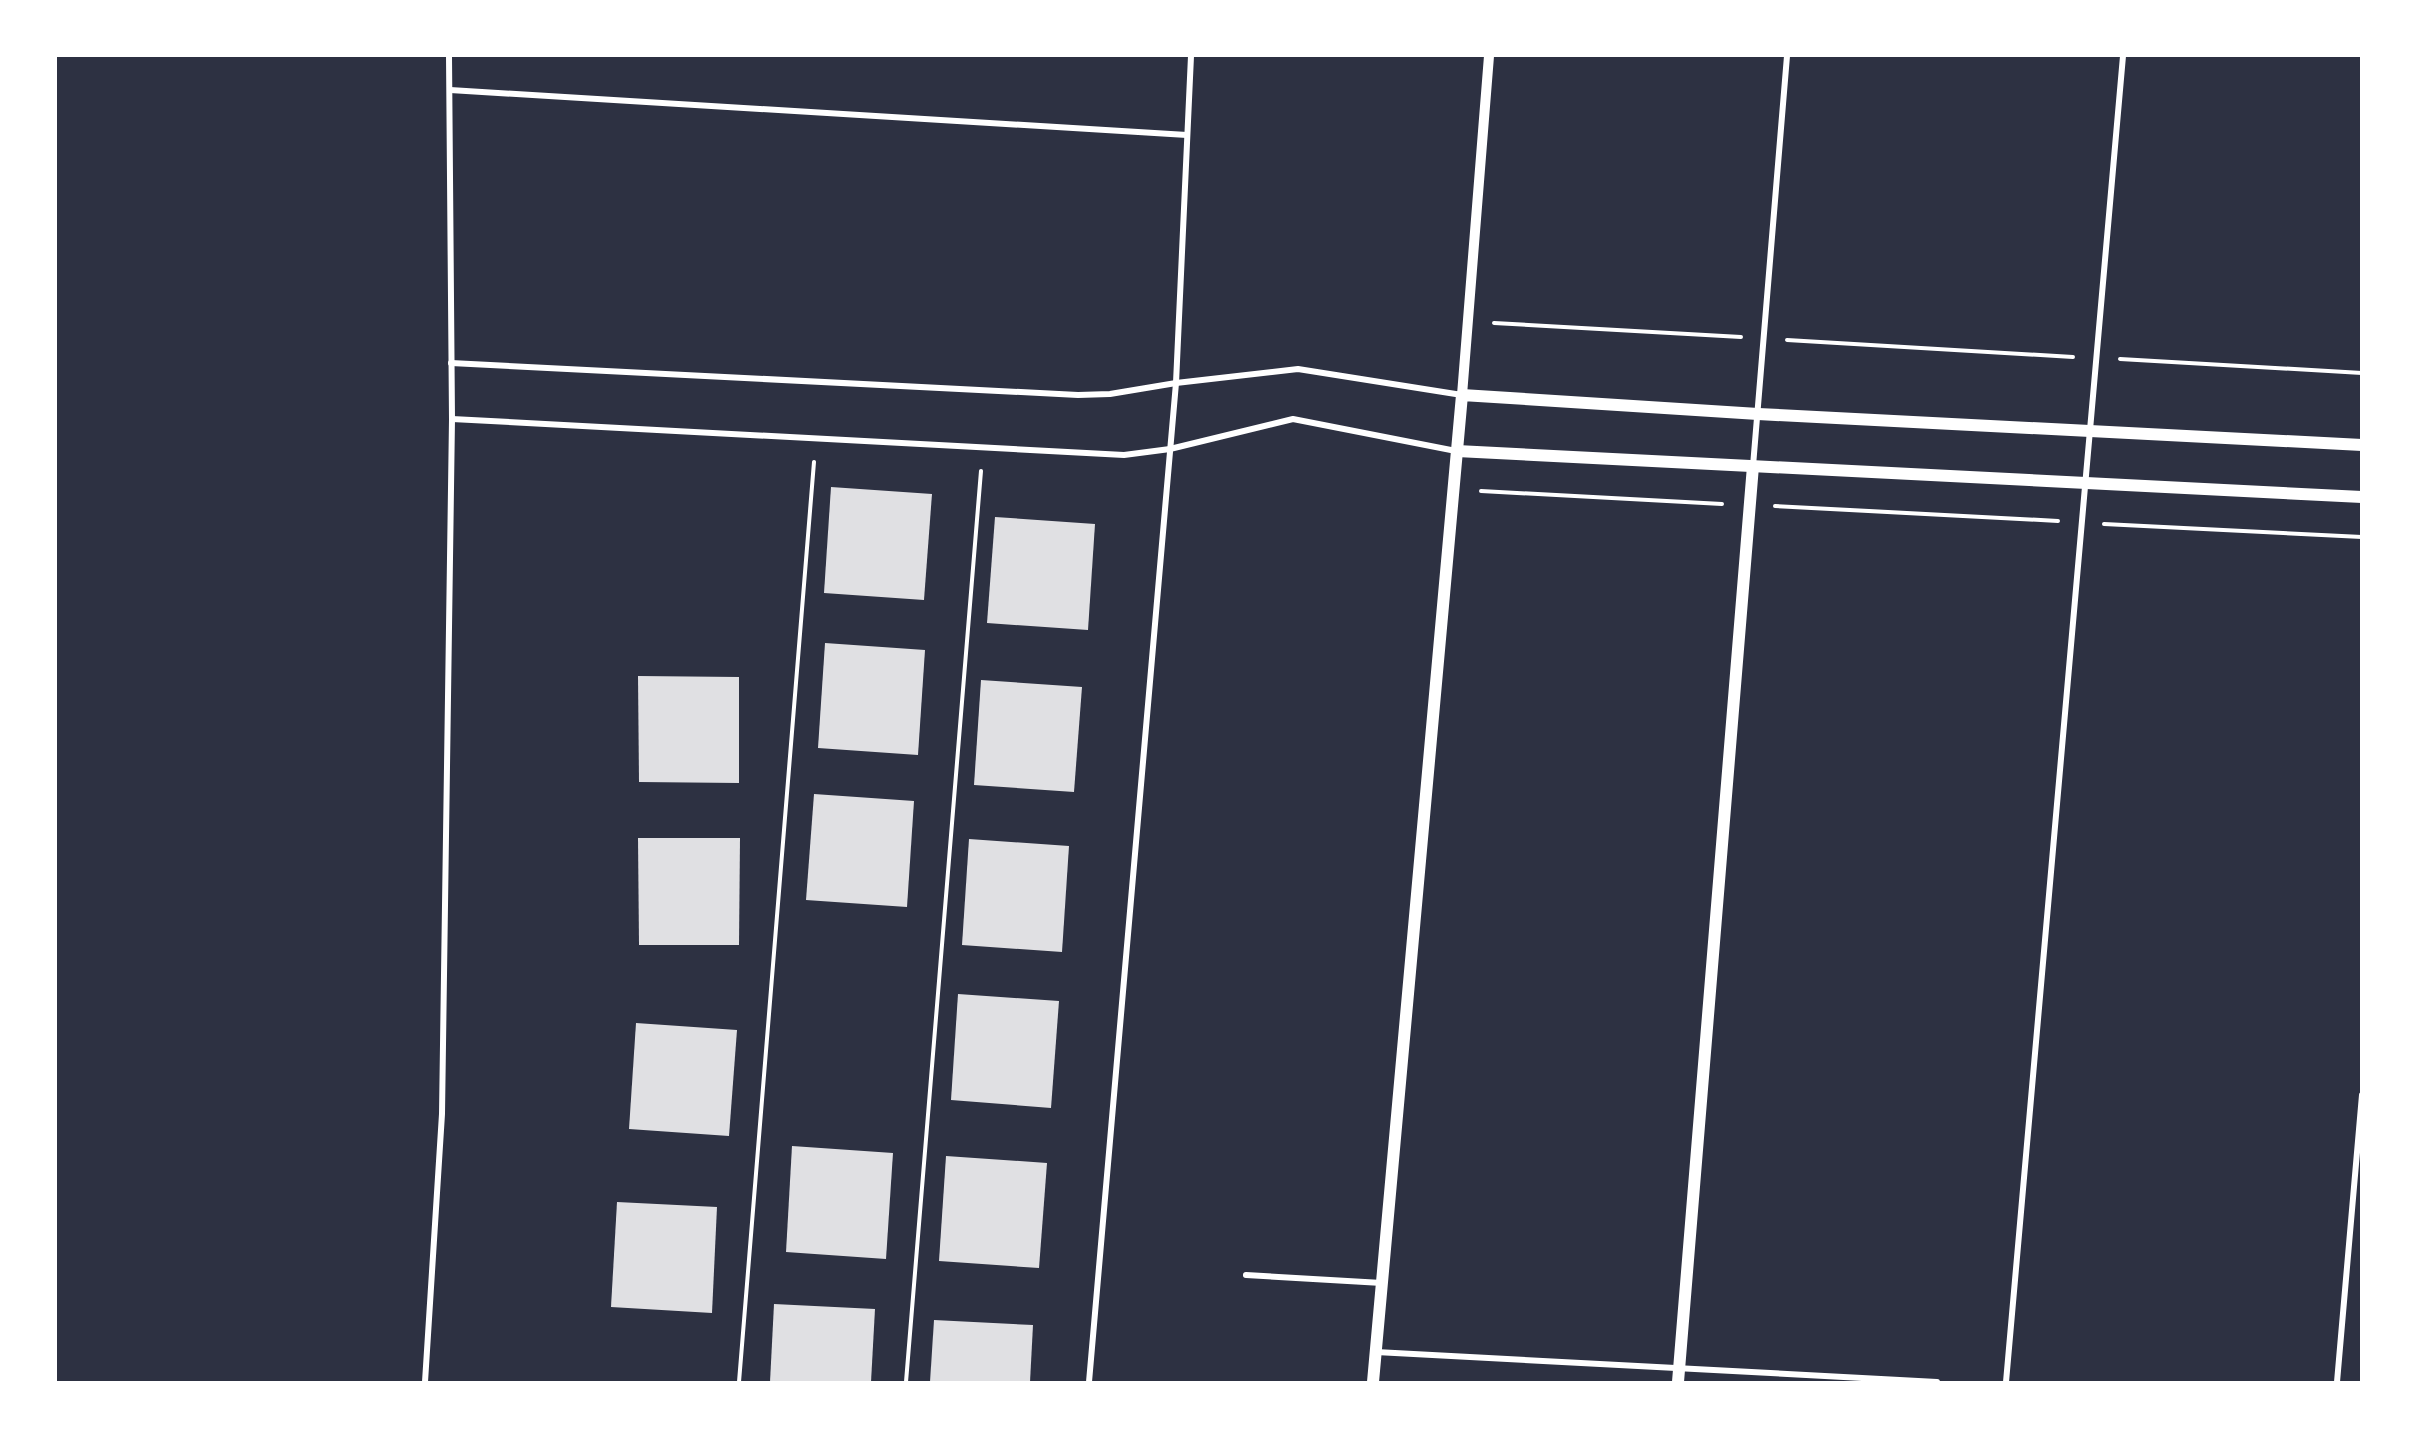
<svg xmlns="http://www.w3.org/2000/svg" width="2417" height="1438" viewBox="0 0 2417 1438" font-family="'Varela Round',sans-serif">
  <style>
    .building { fill: #e0e0e3 }
    .lines { fill: none; stroke-linecap: round; stroke-linejoin: round }
    .path { stroke: #fff; stroke-width: 4 }
    .minor { stroke: #fff; stroke-width: 6 }
    .tertiary { stroke: #fff; stroke-width: 10 }
    .secondary { stroke: #fff; stroke-width: 12 }
  </style>
  <rect width="100%" height="100%" fill="#2d3142"/>
  <g class="building">
    <polygon points="831,487 932,494 924,600 824,593"/>
    <polygon points="995,517 1095,524 1088,630 987,623"/>
    <polygon points="825,643 925,650 918,755 818,748"/>
    <polygon points="638,676 739,677 739,783 639,782"/>
    <polygon points="981,680 1082,687 1074,792 974,785"/>
    <polygon points="814,794 914,801 907,907 806,900"/>
    <polygon points="638,838 740,838 739,945 639,945"/>
    <polygon points="969,839 1069,846 1062,952 962,945"/>
    <polygon points="958,994 1059,1001 1051,1108 951,1100"/>
    <polygon points="636,1023 737,1030 729,1136 629,1129"/>
    <polygon points="792,1146 893,1153 886,1259 786,1252"/>
    <polygon points="946,1156 1047,1163 1039,1268 939,1261"/>
    <polygon points="617,1202 717,1207 712,1313 611,1307"/>
    <polygon points="774,1304 875,1309 871,1382 770,1382"/>
    <polygon points="934,1320 1033,1325 1030,1382 930,1382"/>
  </g>
  <g class="lines">
    <g class="path">
      <polyline points="1494,323 1741,337"/>
      <polyline points="1787,340 2073,357"/>
      <polyline points="2120,359 2362,373"/>
      <polyline points="1481,491 1722,504"/>
      <polyline points="1775,506 2058,521"/>
      <polyline points="2104,524 2362,537"/>
      <polyline points="739,1382 814,462"/>
      <polyline points="906,1382 981,471"/>
    </g>
    <g class="minor">
      <polyline points="450,90 1187,135"/>
      <polyline points="451,363 1078,395 1110,394 1176,383 1298,369 1462,395"/>
      <polyline points="452,419 1124,455 1170,449 1293,419 1456,451"/>
      <polyline points="1753,466 1787,56"/>
      <polyline points="1246,1275 1382,1283"/>
      <polyline points="1376,1352 1937,1382"/>
      <polyline points="425,1382 442,1114 452,419 449,56"/>
      <polyline points="1089,1382 1176,383 1191,56"/>
      <polyline points="2006,1382 2123,56"/>
      <polyline points="2337,1382 2362,1095"/>
    </g>
    <polyline class="tertiary" points="1462,395 1489,56"/>
    <g class="secondary">
      <polyline points="1457,451 2362,497"/>
      <polyline points="1373,1382 1462,395 1758,414 2362,445"/>
      <polyline points="1678,1382 1753,466"/>
    </g>
  </g>
  <rect width="2417" height="1438" fill="none" stroke="#ffffff" stroke-width="114"/>
</svg>
